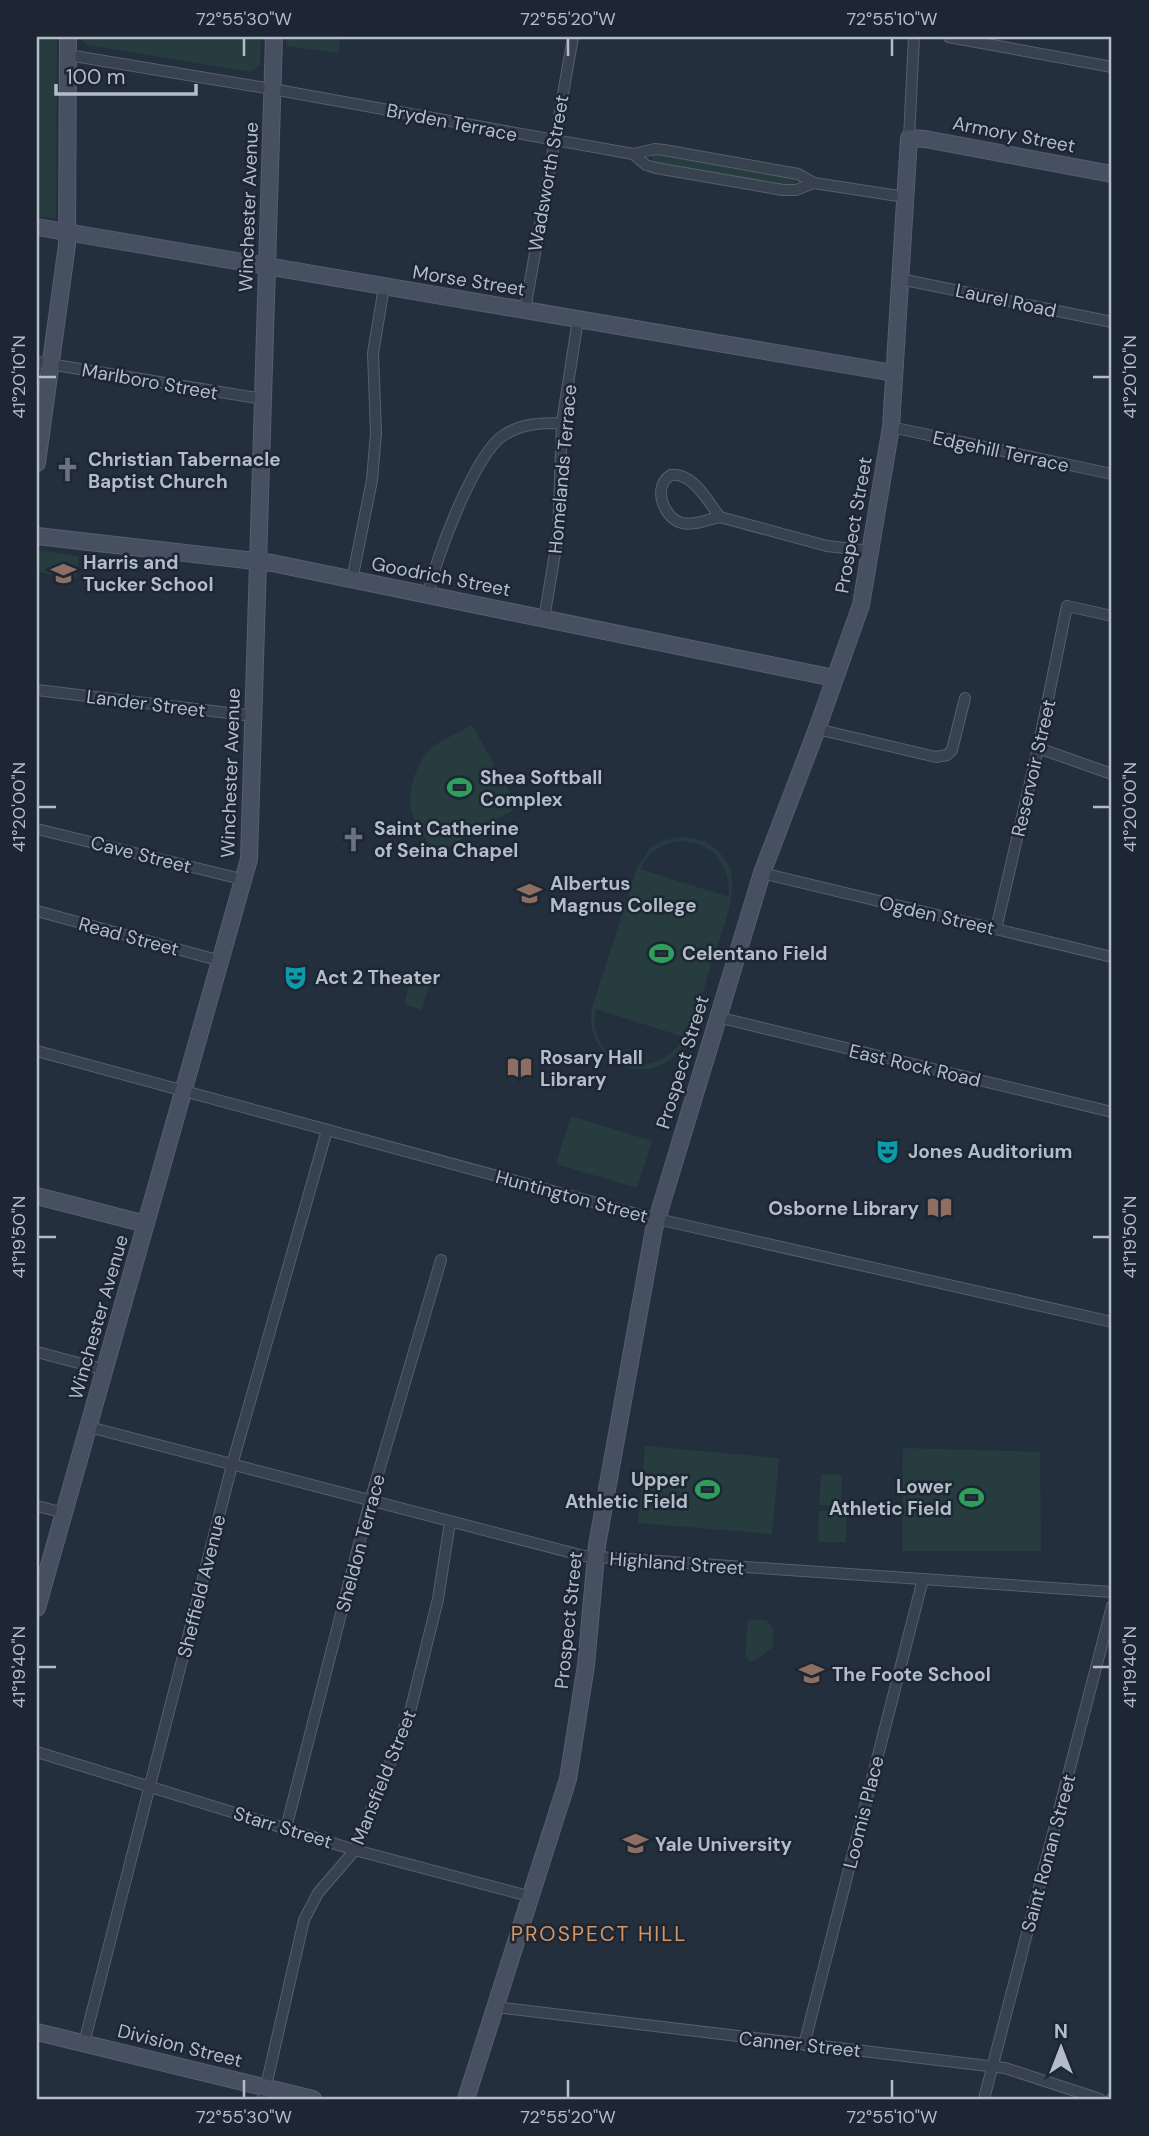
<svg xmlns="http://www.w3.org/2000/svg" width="1149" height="2136" viewBox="0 0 1149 2136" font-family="'DM Sans',sans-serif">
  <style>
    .green { fill: #263c3f; fill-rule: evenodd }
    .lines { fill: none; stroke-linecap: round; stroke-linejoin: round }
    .street-casing { stroke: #565f6c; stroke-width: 12 }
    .secondary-casing { stroke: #565f6c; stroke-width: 18 }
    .street { stroke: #38414e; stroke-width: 10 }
    .secondary { stroke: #465061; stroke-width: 16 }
    .ticks { fill: none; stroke: #b4bcc9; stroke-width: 2.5 }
    .labels { text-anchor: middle; stroke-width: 5; stroke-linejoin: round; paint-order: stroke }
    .street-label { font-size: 19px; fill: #b4bcc9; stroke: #1d2633 }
    .poi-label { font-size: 19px; font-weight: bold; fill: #b4bcc9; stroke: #1d2633; text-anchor: start }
    .neighbourhood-label { font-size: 21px; letter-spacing: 2px; fill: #d59563; stroke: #1d2633 }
    .neatline { fill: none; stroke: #b4bcc9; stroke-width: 2.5 }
    .ticks-label { font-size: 18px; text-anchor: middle; fill: #b4bcc9 }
  </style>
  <rect width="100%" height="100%" fill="#242f3e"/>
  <g class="green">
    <polygon points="37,37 57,37 56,218 37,217"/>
    <polygon points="80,37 261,37 260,65 251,72 87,45"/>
    <polygon points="287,37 341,37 338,53 286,46"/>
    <polygon points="657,154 795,178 796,183 792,186 653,162 651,155"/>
    <polygon points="38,550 79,556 76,578 37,572"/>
    <path d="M 472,725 L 515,802 L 512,811 L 435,854 C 428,842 419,829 413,816 C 405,796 416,759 434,746 C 445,738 460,732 472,725 Z"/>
    <path d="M 680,837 C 702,836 722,848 730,869 C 739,896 718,940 710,967 C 699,1003 693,1062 647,1069 C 633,1071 619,1066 608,1056 C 594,1044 589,1026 592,1008 L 637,868 L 651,847 L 666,840 ZM 679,841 C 712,841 731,864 729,897 L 640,869 C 648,852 660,844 679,841 ZM 596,1009 L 684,1037 C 655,1088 583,1062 596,1009 Z"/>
    <polygon points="412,976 430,982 422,1010 404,1004"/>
    <polygon points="571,1116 652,1141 637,1188 556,1164"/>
    <polygon points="645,1446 779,1458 772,1534 638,1523"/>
    <polygon points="903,1448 1040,1452 1041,1551 902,1551"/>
    <polygon points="821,1474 842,1475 841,1506 819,1505"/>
    <polygon points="819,1511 847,1512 846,1542 818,1542"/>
    <polygon points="750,1619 766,1620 773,1629 773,1647 754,1661 750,1661 745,1656 748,1621"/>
  </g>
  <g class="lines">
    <defs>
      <g id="street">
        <polyline points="949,37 1112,67"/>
        <polyline points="68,55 272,89 633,154 655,149 664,150 798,174 814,183 905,197"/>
        <polyline points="909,138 914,37"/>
        <polyline points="633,154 646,165 656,168 783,190 796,190 814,183"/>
        <polyline points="900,279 1112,322"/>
        <polyline points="525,310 573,37"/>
        <polyline points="37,362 263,399"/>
        <polyline points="891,427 1112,474"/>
        <path d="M 671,475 C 693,472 708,502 720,517 C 708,519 695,526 682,523 C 663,518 652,486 671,475 Z"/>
        <polyline points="720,517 827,546 871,551"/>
        <polyline points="352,580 372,480 376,433 373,353 384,287"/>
        <path d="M 428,595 C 435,559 475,453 504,435 C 522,423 542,423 562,423"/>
        <polyline points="544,619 558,535 562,423 578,319"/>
        <polyline points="37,690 254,716"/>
        <polyline points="817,729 936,757 947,755 952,750 965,698"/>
        <polyline points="1038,748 1112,774"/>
        <polyline points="37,829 245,880"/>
        <polyline points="762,873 1112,957"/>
        <polyline points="37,911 221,961"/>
        <polyline points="996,929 1038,748 1067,606 1112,616"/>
        <polyline points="717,1017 1112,1112"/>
        <polyline points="37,1051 644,1216 1112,1322"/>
        <polyline points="37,1352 105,1370"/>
        <polyline points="89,1427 584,1556 1112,1592"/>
        <polyline points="37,1506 64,1513"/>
        <polyline points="37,1752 355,1850 532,1897"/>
        <polyline points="286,1828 370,1501 441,1260"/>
        <polyline points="496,2007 1005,2068 1100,2099"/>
        <polyline points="84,2043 232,1465 327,1130"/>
        <polyline points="804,2045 923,1579"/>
        <polyline points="263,2099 304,1920 318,1893 355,1850 409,1716 438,1599 450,1522"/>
        <polyline points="984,2099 1112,1606"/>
        <polyline points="1112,2099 1112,2098"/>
      </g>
      <g id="secondary">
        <polyline points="37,227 894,373"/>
        <polyline points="37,463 67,245 68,37"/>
        <polyline points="37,536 272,563 834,678"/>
        <polyline points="37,1196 146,1224"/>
        <polyline points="37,1608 249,859 274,37"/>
        <polyline points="37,2032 313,2099"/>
        <polyline points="466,2099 568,1779 586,1665 597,1545 654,1229 762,873 817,729 861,605 891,427 909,138 925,139 1112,174"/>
      </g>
    </defs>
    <use href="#street" class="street-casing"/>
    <use href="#secondary" class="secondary-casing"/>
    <use href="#street" class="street"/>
    <use href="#secondary" class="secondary"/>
  </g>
  <path class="ticks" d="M 244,38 L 244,56M 568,38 L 568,56M 892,38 L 892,56M 38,377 L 56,377M 1093,377 L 1110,377M 38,807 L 56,807M 1093,807 L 1110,807M 38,1237 L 56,1237M 1093,1237 L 1110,1237M 38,1667 L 56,1667M 1093,1667 L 1110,1667M 244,2080 L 244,2098M 568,2080 L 568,2098M 892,2080 L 892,2098"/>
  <defs>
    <symbol id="church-bare" viewBox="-9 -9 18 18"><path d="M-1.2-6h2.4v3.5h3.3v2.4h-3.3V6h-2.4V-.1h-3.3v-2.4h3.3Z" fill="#6b7280" stroke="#1d2633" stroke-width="2.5" paint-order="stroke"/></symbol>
    <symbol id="school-bare" viewBox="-9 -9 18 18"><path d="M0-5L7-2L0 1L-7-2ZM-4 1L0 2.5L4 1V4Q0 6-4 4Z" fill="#8d6e63" stroke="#1d2633" stroke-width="2.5" paint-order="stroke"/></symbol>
    <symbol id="stadium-bare" viewBox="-9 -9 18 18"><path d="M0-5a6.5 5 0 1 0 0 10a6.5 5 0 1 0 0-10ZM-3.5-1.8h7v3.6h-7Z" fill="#2e9e5b" stroke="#1d2633" stroke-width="2.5" paint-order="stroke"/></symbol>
    <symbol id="university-bare" viewBox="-9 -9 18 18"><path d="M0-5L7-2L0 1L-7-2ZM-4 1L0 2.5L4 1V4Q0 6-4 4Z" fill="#8d6e63" stroke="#1d2633" stroke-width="2.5" paint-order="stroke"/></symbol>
    <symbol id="theatre-bare" viewBox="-9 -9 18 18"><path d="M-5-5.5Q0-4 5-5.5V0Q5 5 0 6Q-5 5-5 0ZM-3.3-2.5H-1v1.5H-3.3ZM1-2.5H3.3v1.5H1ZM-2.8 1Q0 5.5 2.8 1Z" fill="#0f9aa8" stroke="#1d2633" stroke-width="2.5" paint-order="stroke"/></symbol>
    <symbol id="library-bare" viewBox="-9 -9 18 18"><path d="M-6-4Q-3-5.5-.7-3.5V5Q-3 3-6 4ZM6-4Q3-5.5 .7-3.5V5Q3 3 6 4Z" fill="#8d6e63" stroke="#1d2633" stroke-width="2.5" paint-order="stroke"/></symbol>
  </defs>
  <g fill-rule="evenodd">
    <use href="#church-bare" x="50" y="452" width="35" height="35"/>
    <use href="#school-bare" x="46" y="556" width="35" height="35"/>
    <use href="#stadium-bare" x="442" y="770" width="35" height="35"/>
    <use href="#church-bare" x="336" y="822" width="35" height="35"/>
    <use href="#university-bare" x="512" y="876" width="35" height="35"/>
    <use href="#stadium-bare" x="644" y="936" width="35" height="35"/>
    <use href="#theatre-bare" x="278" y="960" width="35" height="35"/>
    <use href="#library-bare" x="502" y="1050" width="35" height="35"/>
    <use href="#theatre-bare" x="870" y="1134" width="35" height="35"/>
    <use href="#library-bare" x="922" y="1190" width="35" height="35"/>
    <use href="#stadium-bare" x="690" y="1472" width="35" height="35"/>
    <use href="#stadium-bare" x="954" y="1480" width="35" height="35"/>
    <use href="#school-bare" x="794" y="1656" width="35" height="35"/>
    <use href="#university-bare" x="618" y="1826" width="35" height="35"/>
  </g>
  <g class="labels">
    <g class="street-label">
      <text transform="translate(452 122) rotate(11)" y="7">Bryden Terrace</text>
      <text transform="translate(1014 134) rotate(11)" y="7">Armory Street</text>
      <text transform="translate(548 173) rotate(-80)" y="7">Wadsworth Street</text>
      <text transform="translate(248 207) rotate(-88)" y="7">Winchester Avenue</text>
      <text transform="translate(469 280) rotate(9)" y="7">Morse Street</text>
      <text transform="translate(1006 300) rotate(12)" y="7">Laurel Road</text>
      <text transform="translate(150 381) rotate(10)" y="7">Marlboro Street</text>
      <text transform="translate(1001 451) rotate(12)" y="7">Edgehill Terrace</text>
      <text transform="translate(562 469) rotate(-85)" y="7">Homelands Terrace</text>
      <text transform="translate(853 525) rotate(-80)" y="7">Prospect Street</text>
      <text transform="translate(441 576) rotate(11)" y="7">Goodrich Street</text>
      <text transform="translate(146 703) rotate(7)" y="7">Lander Street</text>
      <text transform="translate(1033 768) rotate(-77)" y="7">Reservoir Street</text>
      <text transform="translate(230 773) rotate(-88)" y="7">Winchester Avenue</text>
      <text transform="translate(141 854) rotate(14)" y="7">Cave Street</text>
      <text transform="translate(937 915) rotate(13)" y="7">Ogden Street</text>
      <text transform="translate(129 936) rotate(15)" y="7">Read Street</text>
      <text transform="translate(682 1062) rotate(-73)" y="7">Prospect Street</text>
      <text transform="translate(915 1065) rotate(13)" y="7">East Rock Road</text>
      <text transform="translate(572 1196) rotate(15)" y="7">Huntington Street</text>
      <text transform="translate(98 1317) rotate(-74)" y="7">Winchester Avenue</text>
      <text transform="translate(360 1543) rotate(-75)" y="7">Sheldon Terrace</text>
      <text transform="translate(677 1563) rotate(4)" y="7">Highland Street</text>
      <text transform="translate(201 1586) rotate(-76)" y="7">Sheffield Avenue</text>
      <text transform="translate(568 1620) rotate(-84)" y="7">Prospect Street</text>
      <text transform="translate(383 1777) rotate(-68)" y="7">Mansfield Street</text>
      <text transform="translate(863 1812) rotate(-76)" y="7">Loomis Place</text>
      <text transform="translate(283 1827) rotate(17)" y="7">Starr Street</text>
      <text transform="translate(1048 1853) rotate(-75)" y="7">Saint Ronan Street</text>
      <text transform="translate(800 2044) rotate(6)" y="7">Canner Street</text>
      <text transform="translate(180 2045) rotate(14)" y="7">Division Street</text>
    </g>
    <g class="poi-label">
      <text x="88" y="466">Christian Tabernacle<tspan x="88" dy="22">Baptist Church</tspan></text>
      <text x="83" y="569">Harris and<tspan x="83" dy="22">Tucker School</tspan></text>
      <text x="480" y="784">Shea Softball<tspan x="480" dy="22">Complex</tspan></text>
      <text x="374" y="835">Saint Catherine<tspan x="374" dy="22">of Seina Chapel</tspan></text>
      <text x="550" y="890">Albertus<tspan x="550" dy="22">Magnus College</tspan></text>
      <text x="682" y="960">Celentano Field</text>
      <text x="315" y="984">Act 2 Theater</text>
      <text x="540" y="1064">Rosary Hall<tspan x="540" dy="22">Library</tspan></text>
      <text x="908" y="1158">Jones Auditorium</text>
      <text x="919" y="1215" text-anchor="end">Osborne Library</text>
      <text x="688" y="1486" text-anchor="end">Upper<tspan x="688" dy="22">Athletic Field</tspan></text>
      <text x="952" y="1493" text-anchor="end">Lower<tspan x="952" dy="22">Athletic Field</tspan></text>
      <text x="832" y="1681">The Foote School</text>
      <text x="655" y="1851">Yale University</text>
    </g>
    <g class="neighbourhood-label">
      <text x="599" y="1941">PROSPECT HILL</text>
    </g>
  </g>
  <rect width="1149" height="2136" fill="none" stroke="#1d2633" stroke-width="77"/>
  <g transform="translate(1061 2048)" stroke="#1d2633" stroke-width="5" paint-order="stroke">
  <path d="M0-5L12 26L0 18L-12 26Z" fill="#b4bcc9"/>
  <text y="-10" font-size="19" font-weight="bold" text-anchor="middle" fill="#b4bcc9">N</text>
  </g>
  <path d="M56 84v10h140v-10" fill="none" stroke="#b4bcc9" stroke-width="3.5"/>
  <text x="66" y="84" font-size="21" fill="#b4bcc9" stroke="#1d2633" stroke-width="5" paint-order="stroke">100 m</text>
  <rect x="38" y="38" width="1072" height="2060" class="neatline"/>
  <g class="ticks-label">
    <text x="244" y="25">72°55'30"W</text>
    <text x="568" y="25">72°55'20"W</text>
    <text x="892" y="25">72°55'10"W</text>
    <text transform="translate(19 377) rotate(-90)" y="6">41°20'10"N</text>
    <text transform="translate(1130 377) rotate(-90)" y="6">41°20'10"N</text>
    <text transform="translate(19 807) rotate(-90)" y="6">41°20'00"N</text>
    <text transform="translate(1130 807) rotate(-90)" y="6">41°20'00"N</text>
    <text transform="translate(19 1237) rotate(-90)" y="6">41°19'50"N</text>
    <text transform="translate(1130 1237) rotate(-90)" y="6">41°19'50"N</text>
    <text transform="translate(19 1667) rotate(-90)" y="6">41°19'40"N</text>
    <text transform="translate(1130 1667) rotate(-90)" y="6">41°19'40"N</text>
    <text x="244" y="2123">72°55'30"W</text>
    <text x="568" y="2123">72°55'20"W</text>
    <text x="892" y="2123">72°55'10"W</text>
  </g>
</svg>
